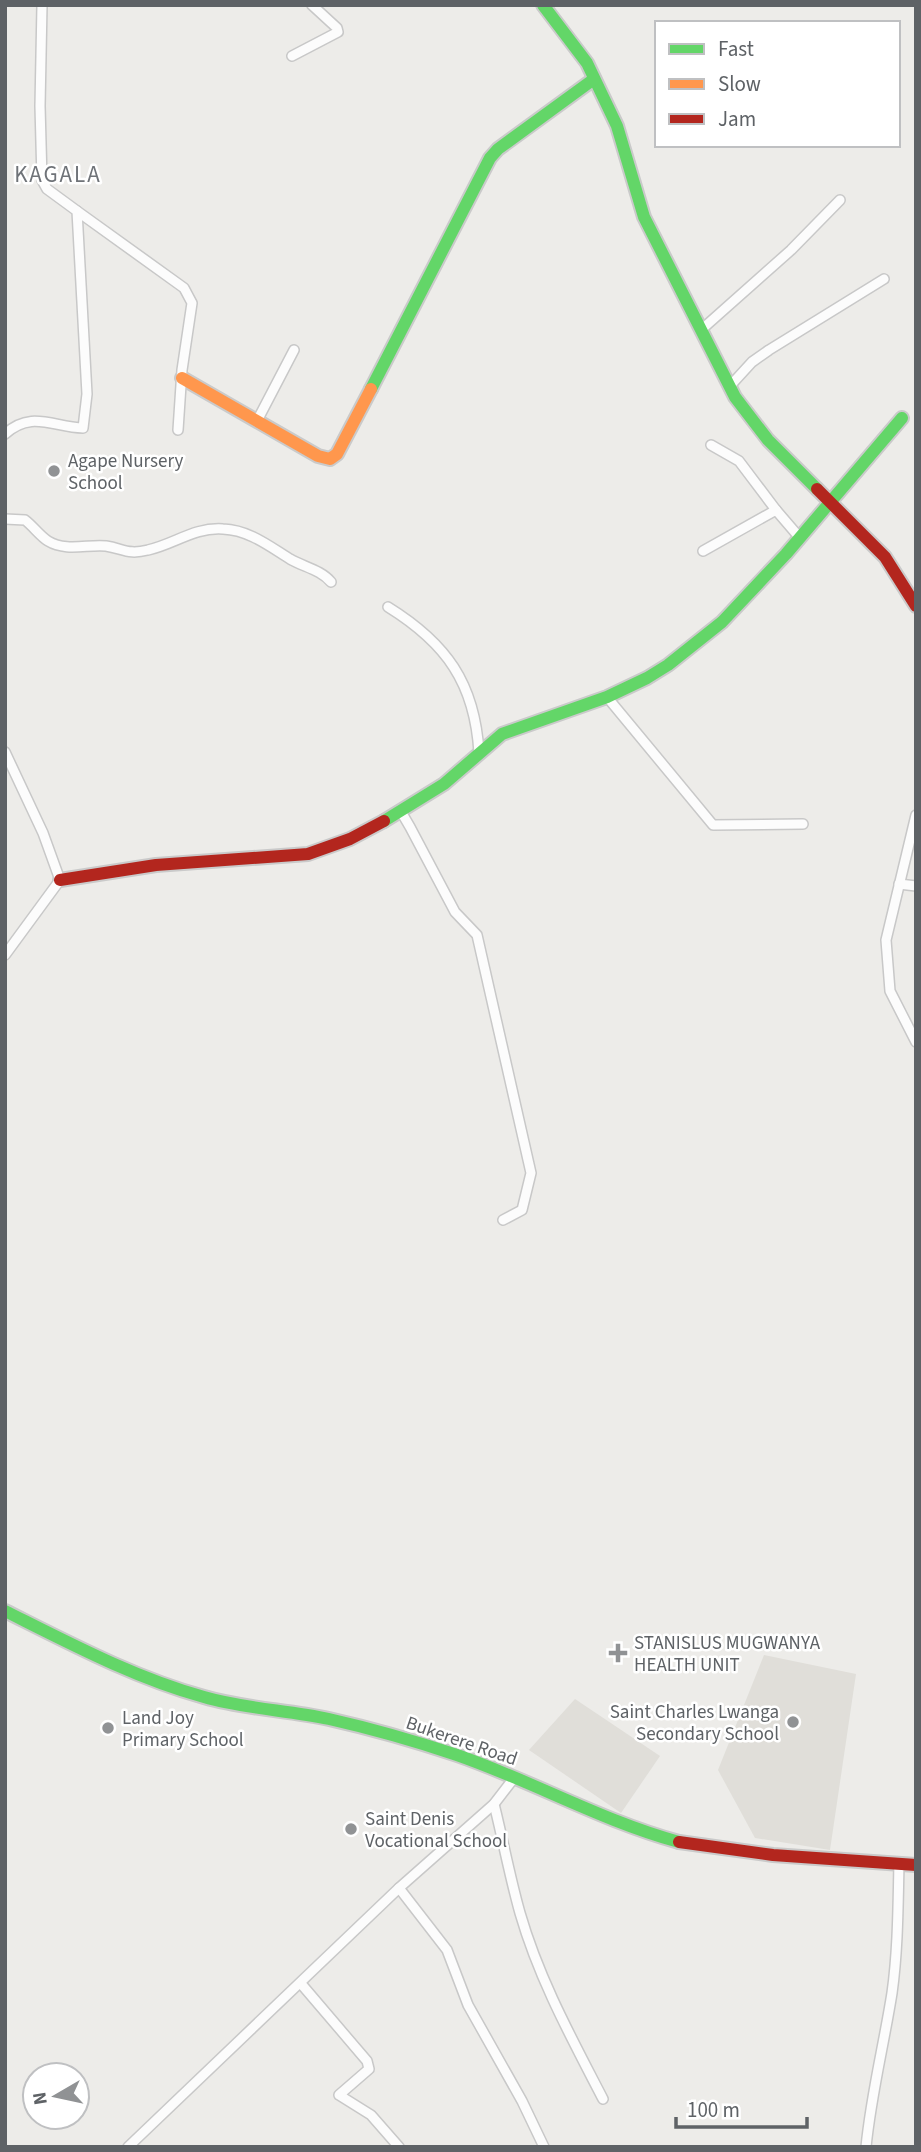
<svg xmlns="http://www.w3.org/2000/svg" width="921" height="2152" viewBox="0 0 921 2152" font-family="'Source Sans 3',sans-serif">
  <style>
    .education { fill: #e0ded9 }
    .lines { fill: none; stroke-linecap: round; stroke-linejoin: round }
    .street-casing { stroke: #c8c8c8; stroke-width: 12 }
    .fast-casing { stroke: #cacaca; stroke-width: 16 }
    .slow-casing { stroke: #cacaca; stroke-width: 16 }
    .jam-casing { stroke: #cacaca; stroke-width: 16 }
    .street { stroke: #fcfcfc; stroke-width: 9 }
    .fast { stroke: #63d668; stroke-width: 12 }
    .slow { stroke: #ff974d; stroke-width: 12 }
    .jam { stroke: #b3261e; stroke-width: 12 }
    .poi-dot { fill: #909294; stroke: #fff; stroke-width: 2.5 }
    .labels { text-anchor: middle; stroke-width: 5; stroke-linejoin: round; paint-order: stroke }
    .poi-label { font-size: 19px; fill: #5e6266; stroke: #fff; text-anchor: start }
    .street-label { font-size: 19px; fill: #5e6266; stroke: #fff }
    .quarter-label { font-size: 23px; letter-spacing: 2px; fill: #6f7378; stroke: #fff }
  </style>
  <rect width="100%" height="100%" fill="#edece9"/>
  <g class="education">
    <polygon points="764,1655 856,1674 830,1850 755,1838 718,1770"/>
    <polygon points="575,1699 660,1756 621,1813 529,1750"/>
  </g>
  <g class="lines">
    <defs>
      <g id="street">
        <polyline points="292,56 338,32 337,28 312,5"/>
        <polyline points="77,211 184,288 192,303 182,370 178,430"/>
        <polyline points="701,330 791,250 840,200"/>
        <polyline points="730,386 752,362 769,350 884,279"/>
        <polyline points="257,421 294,350"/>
        <path d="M 5,434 C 31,410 53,427 83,428 L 87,394 L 77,211 L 47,189 L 42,180 L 40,106 L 42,5"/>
        <polyline points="711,445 739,461 776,510"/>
        <path d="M 5,519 L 25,520 C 33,526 40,536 48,541 C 66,552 88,544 106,546 C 124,549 128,555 148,550 C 175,544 194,527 223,529 C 249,530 269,546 290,559 C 304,567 321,570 331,582"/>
        <polyline points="703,551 776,510 800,538"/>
        <path d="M 388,607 C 446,643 475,683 479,753"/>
        <polyline points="607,697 713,825 803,824"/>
        <polyline points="5,752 43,833 60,880 5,955"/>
        <polyline points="399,813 403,815 410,827 455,912 477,935 531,1173 522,1210 503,1220"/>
        <polyline points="916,815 886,940 890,991 916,1042"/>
        <polyline points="899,884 916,886"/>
        <path d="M 494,1804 C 503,1840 510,1878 520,1913 C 539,1979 572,2039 603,2099"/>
        <polyline points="399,1888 447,1950 468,2005 522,2101 544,2147"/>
        <polyline points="303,1986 367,2061 369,2069 339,2095 371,2115 399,2147"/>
        <polyline points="128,2147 399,1888 494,1804 514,1778"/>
        <path d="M 866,2147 C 871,2095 884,2044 892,1993 C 898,1950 898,1906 899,1863"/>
      </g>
      <g id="fast">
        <polyline points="543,5 587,63 617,126 644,217 735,397 768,440 817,489"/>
        <polyline points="371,389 490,158 498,149 594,79"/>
        <polyline points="384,821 444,784 502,734 607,697 647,678 668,665 722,622 786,554 902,418"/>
        <path d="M 5,1611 C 69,1643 135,1678 204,1697 C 245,1709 288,1710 329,1719 C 369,1728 418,1742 457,1755 C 532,1781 602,1821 679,1842"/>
      </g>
      <polyline id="slow" points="182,378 318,456 330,459 337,454 371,389"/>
      <g id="jam">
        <polyline points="817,489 885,557 916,606"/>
        <polyline points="60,880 156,865 308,854 350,839 384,821"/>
        <polyline points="679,1842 773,1855 916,1865"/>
      </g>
    </defs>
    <use href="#street" class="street-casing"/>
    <use href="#fast" class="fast-casing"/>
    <use href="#slow" class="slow-casing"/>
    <use href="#jam" class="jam-casing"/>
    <use href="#street" class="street"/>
    <use href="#fast" class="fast"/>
    <use href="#slow" class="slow"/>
    <use href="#jam" class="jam"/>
  </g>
  <g class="poi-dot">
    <circle cx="54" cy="471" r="7"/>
    <path d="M614.5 1642.5h7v7h7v7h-7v7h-7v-7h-7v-7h7z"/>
    <circle cx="793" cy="1722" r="7"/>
    <circle cx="108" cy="1728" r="7"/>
    <circle cx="351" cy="1829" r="7"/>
  </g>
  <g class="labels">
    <g class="poi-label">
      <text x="68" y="467">Agape Nursery<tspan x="68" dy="22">School</tspan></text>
      <text x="634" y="1649">STANISLUS MUGWANYA<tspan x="634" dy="22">HEALTH UNIT</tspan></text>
      <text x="779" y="1718" text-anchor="end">Saint Charles Lwanga<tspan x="779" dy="22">Secondary School</tspan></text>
      <text x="122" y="1724">Land Joy<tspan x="122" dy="22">Primary School</tspan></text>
      <text x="365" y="1825">Saint Denis<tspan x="365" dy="22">Vocational School</tspan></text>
    </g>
    <g class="street-label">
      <text transform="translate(462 1740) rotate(19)" y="7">Bukerere Road</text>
    </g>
    <g class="quarter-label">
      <text x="58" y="182">KAGALA</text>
    </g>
  </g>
  <rect width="921" height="2152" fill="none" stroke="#5e6266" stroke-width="14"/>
  <rect x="655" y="21" width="245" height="126" fill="#ffffff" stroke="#bfc0c2" stroke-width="2"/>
  <rect x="669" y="44" width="35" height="10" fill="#63d668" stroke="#bfc0c2" stroke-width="2"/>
  <text x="718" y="56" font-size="21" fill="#5e6266">Fast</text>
  <rect x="669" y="79" width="35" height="10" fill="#ff974d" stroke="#bfc0c2" stroke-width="2"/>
  <text x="718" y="91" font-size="21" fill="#5e6266">Slow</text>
  <rect x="669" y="114" width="35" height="10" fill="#b3261e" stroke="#bfc0c2" stroke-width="2"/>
  <text x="718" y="126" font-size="21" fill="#5e6266">Jam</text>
  <g transform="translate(56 2096) rotate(261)"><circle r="33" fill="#ffffff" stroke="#bfc0c2" stroke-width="2"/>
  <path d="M0-5L12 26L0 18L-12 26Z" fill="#909294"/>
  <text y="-10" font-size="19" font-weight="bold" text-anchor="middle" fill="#5e6266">N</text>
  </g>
  <path d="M676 2117v10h131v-10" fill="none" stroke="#5e6266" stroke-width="3.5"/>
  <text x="687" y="2117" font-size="21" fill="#5e6266" stroke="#ffffff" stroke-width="5" paint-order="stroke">100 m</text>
</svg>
